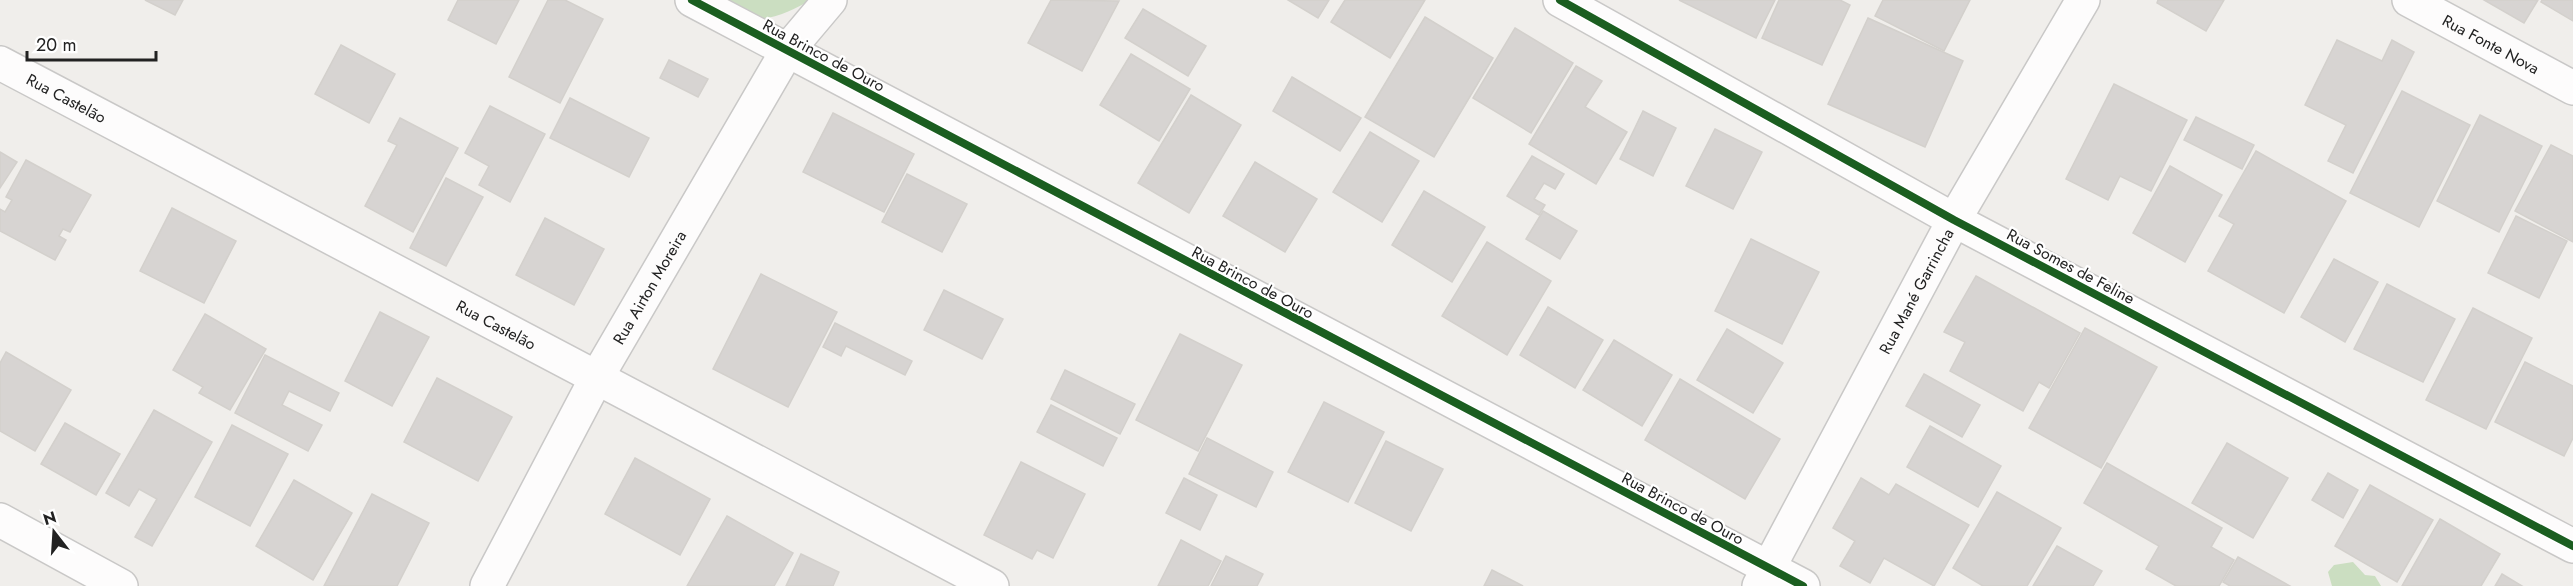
<svg xmlns="http://www.w3.org/2000/svg" width="2573" height="586" viewBox="0 0 2573 586" font-family="Jost,sans-serif">
  <style>
    .forest { fill: #cbdec1 }
    .building { fill: #d7d4d2; stroke: #d3d0cc; stroke-width: 1.5 }
    .lines { fill: none; stroke-linecap: round; stroke-linejoin: round }
    .minor-casing { stroke: #c9c8c7; stroke-width: 36 }
    .minor { stroke: #fdfcfc; stroke-width: 33 }
    .cycleway-casing { stroke: #fff; stroke-width: 11 }
    .cycleway { stroke: #1b5e20; stroke-width: 8 }
    .labels { text-anchor: middle; stroke-width: 4.5; stroke-linejoin: round; paint-order: stroke }
    .street-label { font-size: 16px; fill: #222; stroke: #fff }
  </style>
  <rect width="100%" height="100%" fill="#f0eeeb"/>
  <g class="forest">
    <path d="M 726,0 L 811,0 C 792,10 767,25 745,15 C 738,12 732,4 726,0 Z"/>
    <polygon points="2353,562 2365,575 2375,576 2381,586 2332,586 2328,572 2334,565"/>
  </g>
  <g class="building">
    <polygon points="145,0 183,0 175,15"/>
    <polygon points="458,0 519,0 496,44 448,20"/>
    <polygon points="548,0 565,0 603,19 560,103 509,77"/>
    <polygon points="1051,0 1119,1 1082,71 1028,43"/>
    <polygon points="1288,0 1329,0 1318,18"/>
    <polygon points="1345,0 1425,0 1390,58 1331,22"/>
    <polygon points="1679,0 1775,0 1756,38"/>
    <polygon points="1779,0 1840,0 1850,5 1822,65 1762,38"/>
    <polygon points="1883,0 1970,0 1944,51 1875,16"/>
    <polygon points="2158,0 2224,0 2206,31 2157,3"/>
    <polygon points="2484,0 2538,0 2524,23"/>
    <polygon points="2542,0 2573,0 2573,21 2541,2"/>
    <polygon points="1143,9 1206,46 1188,76 1125,38"/>
    <polygon points="1425,17 1493,58 1434,157 1365,117"/>
    <polygon points="1868,18 1963,61 1925,147 1828,104"/>
    <polygon points="1515,28 1573,63 1531,133 1473,98"/>
    <polygon points="2337,40 2382,61 2392,40 2414,52 2353,173 2328,161 2346,125 2305,105"/>
    <polygon points="341,45 395,74 369,123 315,94"/>
    <polygon points="1131,54 1190,89 1159,141 1100,105"/>
    <polygon points="669,60 708,79 698,97 660,78"/>
    <polygon points="1576,66 1602,81 1585,107 1627,132 1596,184 1529,144"/>
    <polygon points="1292,77 1361,118 1340,151 1273,111"/>
    <polygon points="2114,84 2187,120 2151,191 2120,176 2108,200 2066,179"/>
    <polygon points="2402,91 2470,125 2419,227 2350,193"/>
    <polygon points="1191,95 1241,125 1189,213 1138,183"/>
    <polygon points="570,98 649,138 629,177 550,138"/>
    <polygon points="490,106 545,134 510,202 479,185 489,166 465,153"/>
    <polygon points="1643,111 1676,128 1653,176 1620,159"/>
    <polygon points="833,113 914,154 884,212 803,172"/>
    <polygon points="2480,115 2542,146 2499,232 2437,201"/>
    <polygon points="2196,117 2254,145 2242,169 2184,140"/>
    <polygon points="400,118 458,148 413,232 365,206 397,145 388,141"/>
    <polygon points="1715,129 1762,152 1733,209 1686,186"/>
    <polygon points="1370,132 1419,161 1382,222 1333,192"/>
    <polygon points="2551,145 2573,156 2573,242 2515,211"/>
    <polygon points="2256,151 2346,201 2284,313 2208,271 2234,224 2219,216"/>
    <polygon points="0,152 17,162 0,188"/>
    <polygon points="1532,156 1564,174 1555,189 1544,183 1534,199 1545,205 1539,215 1507,196"/>
    <polygon points="26,160 91,195 70,232 63,229 59,236 66,240 55,260 0,231 0,209 5,212 12,200 6,197"/>
    <polygon points="1255,162 1317,199 1285,252 1223,216"/>
    <polygon points="2170,166 2222,195 2185,262 2133,233"/>
    <polygon points="907,174 967,204 942,252 882,222"/>
    <polygon points="446,178 483,197 446,266 410,248"/>
    <polygon points="1424,191 1485,227 1452,282 1392,245"/>
    <polygon points="172,208 236,241 204,303 140,271"/>
    <polygon points="1543,211 1577,231 1560,259 1526,239"/>
    <polygon points="2516,216 2567,241 2539,298 2488,273"/>
    <polygon points="545,218 604,249 574,305 516,275"/>
    <polygon points="1751,239 1819,272 1782,344 1715,311"/>
    <polygon points="1487,242 1551,281 1507,355 1442,316"/>
    <polygon points="2334,259 2378,282 2345,342 2301,317"/>
    <polygon points="761,274 837,312 788,407 713,369"/>
    <polygon points="1976,276 2080,333 2049,388 2039,382 2023,411 1950,371 1965,342 1944,332"/>
    <polygon points="2387,284 2455,319 2423,382 2354,349"/>
    <polygon points="944,290 1003,319 982,359 924,330"/>
    <polygon points="1548,307 1603,340 1575,388 1520,355"/>
    <polygon points="2473,308 2532,338 2486,429 2426,400"/>
    <polygon points="380,312 429,337 392,406 345,381"/>
    <polygon points="205,314 266,349 230,410 199,393 203,387 173,370"/>
    <polygon points="835,323 912,361 905,375 846,346 841,356 823,347"/>
    <polygon points="2085,328 2157,367 2101,468 2029,428"/>
    <polygon points="1727,329 1783,363 1753,413 1697,380"/>
    <polygon points="1180,334 1242,365 1198,451 1136,420"/>
    <polygon points="1614,340 1672,375 1642,426 1583,390"/>
    <polygon points="6,352 71,390 35,451 0,431 0,363"/>
    <polygon points="265,355 339,393 330,411 289,391 282,405 322,425 308,451 235,413"/>
    <polygon points="2525,362 2573,386 2573,438 2564,456 2495,422"/>
    <polygon points="1065,370 1135,404 1120,434 1051,399"/>
    <polygon points="1924,374 1980,405 1962,437 1906,406"/>
    <polygon points="437,378 512,417 478,481 404,442"/>
    <polygon points="1680,379 1780,439 1745,499 1645,440"/>
    <polygon points="1324,402 1384,432 1348,502 1288,472"/>
    <polygon points="1051,405 1117,438 1103,466 1037,432"/>
    <polygon points="154,410 212,442 152,546 135,537 157,499 139,489 129,506 106,493"/>
    <polygon points="65,423 120,454 96,495 41,464"/>
    <polygon points="232,425 288,454 250,526 195,497"/>
    <polygon points="1930,426 2001,466 1978,507 1907,467"/>
    <polygon points="1207,438 1273,472 1256,507 1189,474"/>
    <polygon points="1386,441 1443,469 1411,531 1355,503"/>
    <polygon points="2227,443 2288,478 2253,538 2192,503"/>
    <polygon points="635,458 710,499 680,555 605,514"/>
    <polygon points="1021,462 1085,494 1053,558 1037,550 1032,559 984,535"/>
    <polygon points="2107,463 2222,528 2211,547 2234,560 2219,586 2176,586 2146,569 2159,546 2084,503"/>
    <polygon points="2328,473 2358,490 2343,518 2312,500"/>
    <polygon points="1184,478 1217,495 1200,530 1166,513"/>
    <polygon points="1861,478 1889,495 1896,484 1969,525 1934,586 1884,558 1870,583 1840,566 1855,541 1833,528"/>
    <polygon points="294,480 352,513 313,580 256,546"/>
    <polygon points="2370,485 2433,520 2397,582 2335,546"/>
    <polygon points="1997,492 2061,528 2027,586 1983,586 1953,568"/>
    <polygon points="372,494 429,523 397,586 324,586"/>
    <polygon points="727,516 793,553 774,586 687,586"/>
    <polygon points="2440,519 2500,554 2481,586 2402,586"/>
    <polygon points="1181,540 1221,561 1208,586 1158,586"/>
    <polygon points="2057,546 2102,571 2093,586 2033,586"/>
    <polygon points="801,554 839,572 833,586 786,586"/>
    <polygon points="1226,556 1263,574 1257,586 1211,586"/>
    <polygon points="2238,557 2290,586 2230,586 2223,582"/>
    <polygon points="1492,570 1523,586 1484,586"/>
    <polygon points="2502,574 2522,586 2495,586"/>
  </g>
  <g class="lines">
    <defs>
      <g id="minor">
        <polyline points="692,0 1803,586"/>
        <polyline points="1560,0 1954,220 2573,546"/>
        <path id="s1" d="M 2409,0 L 2573,88"/>
        <path id="s2" d="M 0,63 L 992,586"/>
        <polyline points="0,520 121,586"/>
        <path id="s3" d="M 487,586 L 597,377 L 787,51 L 830,0"/>
        <path id="s4" d="M 1759,586 L 1954,220 L 2083,0"/>
      </g>
    </defs>
    <use href="#minor" class="minor-casing"/>
    <use href="#minor" class="minor"/>
    <defs>
      <g id="cycleway">
        <polyline points="692,0 1803,586"/>
        <polyline points="1560,0 1954,220 2573,546"/>
      </g>
    </defs>
    <use href="#cycleway" class="cycleway-casing"/>
    <use href="#cycleway" class="cycleway"/>
  </g>
  <g class="labels">
    <g class="street-label">
      <text dy="6" stroke="none"><textPath href="#s1" startOffset="93">Rua Fonte Nova</textPath></text>
      <text transform="translate(824 55) rotate(28)" y="6">Rua Brinco de Ouro</text>
      <text dy="6" stroke="none"><textPath href="#s2" startOffset="75">Rua Castelão</textPath></text>
      <text transform="translate(2071 266) rotate(28)" y="6">Rua Somes de Feline</text>
      <text transform="translate(1253 282) rotate(28)" y="6">Rua Brinco de Ouro</text>
      <text dy="6" stroke="none"><textPath href="#s3" startOffset="340">Rua Airton Moreira</textPath></text>
      <text dy="6" stroke="none"><textPath href="#s4" startOffset="334">Rua Mané Garrincha</textPath></text>
      <text dy="6" stroke="none"><textPath href="#s2" startOffset="561">Rua Castelão</textPath></text>
      <text transform="translate(1683 508) rotate(28)" y="6">Rua Brinco de Ouro</text>
    </g>
  </g>
  <g transform="translate(54 532) rotate(343)" stroke="#ffffff" stroke-width="4.5" paint-order="stroke">
  <path d="M0-4.5L10 22L0 15L-10 22Z" fill="#222222"/>
  <text y="-9" font-size="16" font-weight="bold" text-anchor="middle" fill="#222222">N</text>
  </g>
  <path d="M27 51v9h129v-9" fill="none" stroke="#222222" stroke-width="3"/>
  <text x="36" y="51" font-size="18" fill="#222222" stroke="#ffffff" stroke-width="4.5" paint-order="stroke">20 m</text>
</svg>
